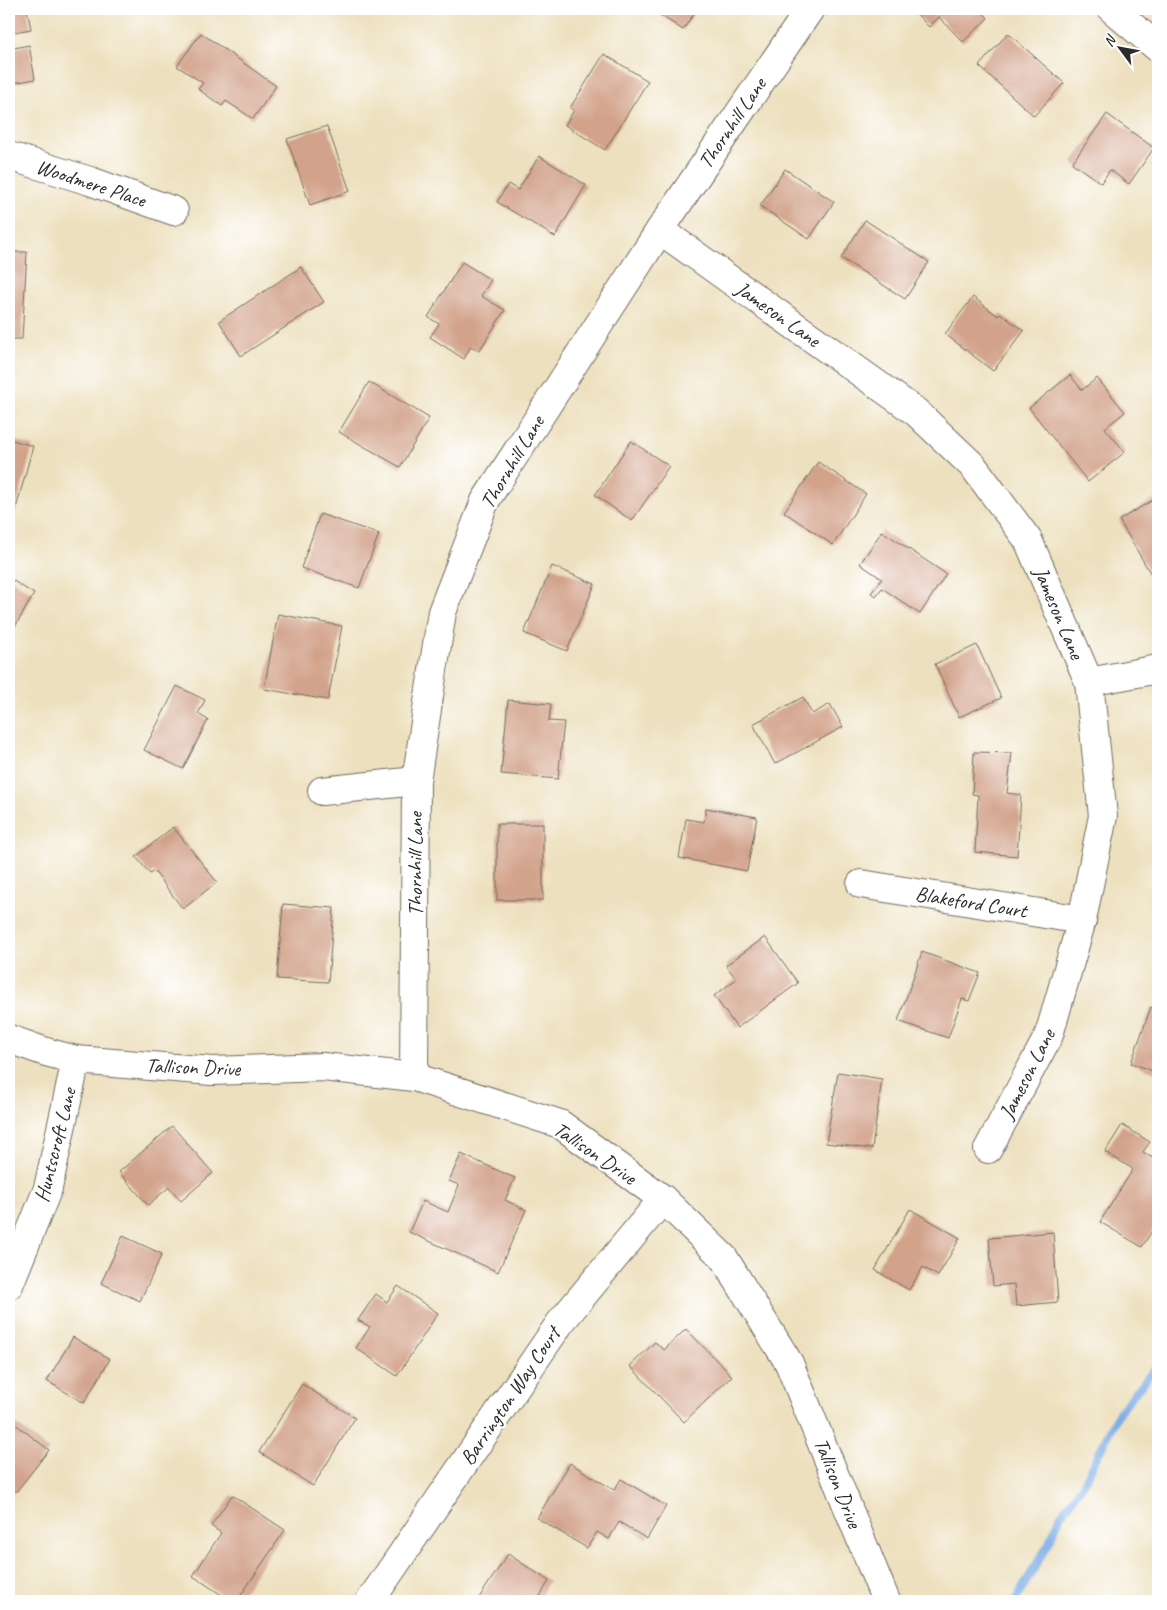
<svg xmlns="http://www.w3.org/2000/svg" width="1167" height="1610" viewBox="0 0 1167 1610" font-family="Caveat,sans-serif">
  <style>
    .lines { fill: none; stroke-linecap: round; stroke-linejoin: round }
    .stream { stroke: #79abe5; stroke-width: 8 }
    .building { fill: #d2a28a }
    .minor-casing { stroke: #6f6a5e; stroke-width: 30 }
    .minor { stroke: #fff; stroke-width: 28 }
    .labels { text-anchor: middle; stroke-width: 5; stroke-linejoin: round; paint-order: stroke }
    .street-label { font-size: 21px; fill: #2b2b2b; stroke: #fff }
  </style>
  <rect width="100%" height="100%" fill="#fff"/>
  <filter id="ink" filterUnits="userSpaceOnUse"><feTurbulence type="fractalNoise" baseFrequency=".02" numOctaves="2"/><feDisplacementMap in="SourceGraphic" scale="10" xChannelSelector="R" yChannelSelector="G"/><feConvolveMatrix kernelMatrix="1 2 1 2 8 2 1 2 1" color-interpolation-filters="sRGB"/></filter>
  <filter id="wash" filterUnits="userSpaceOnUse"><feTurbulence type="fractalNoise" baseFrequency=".0096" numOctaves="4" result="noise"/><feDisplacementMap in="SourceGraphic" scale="20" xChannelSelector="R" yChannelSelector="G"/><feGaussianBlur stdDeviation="1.12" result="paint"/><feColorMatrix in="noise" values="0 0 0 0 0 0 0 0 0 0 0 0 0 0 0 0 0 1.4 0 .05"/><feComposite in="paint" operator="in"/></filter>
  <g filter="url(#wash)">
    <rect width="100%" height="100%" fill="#ede0be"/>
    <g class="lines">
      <polyline class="stream" points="1015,1601 1049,1543 1061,1515 1084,1483 1119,1412 1158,1365"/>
    </g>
    <g id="blocks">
      <g class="building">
        <polygon points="9,9 27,9 31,29 9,33"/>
        <polygon points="651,9 697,9 683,30"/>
        <polygon points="912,9 980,9 988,18 963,42 939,17 929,27"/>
        <polygon points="201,33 276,86 253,119 226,101 222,106 198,89 203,83 177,66"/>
        <polygon points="1008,33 1064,83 1034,116 979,66"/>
        <polygon points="29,45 35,79 9,84 9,49"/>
        <polygon points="604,54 648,81 605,150 565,125 574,110 570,108"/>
        <polygon points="1107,114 1154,148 1129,184 1110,170 1101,183 1072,163"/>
        <polygon points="327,126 350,191 310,205 287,139"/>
        <polygon points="539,156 586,185 555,237 497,202 508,184 518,190"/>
        <polygon points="785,169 834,202 809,239 760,206"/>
        <polygon points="865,220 929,262 905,299 841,258"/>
        <polygon points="9,252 27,252 22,339 9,339"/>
        <polygon points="462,262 491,280 481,296 505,310 479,351 471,346 464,359 430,337 439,324 428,317"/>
        <polygon points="301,267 324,302 241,356 219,321"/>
        <polygon points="973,297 998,316 1000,313 1024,331 993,371 945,334"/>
        <polygon points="1070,375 1082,390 1097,378 1125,412 1105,428 1125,452 1088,482 1029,408"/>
        <polygon points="369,382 429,418 400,467 339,432"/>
        <polygon points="9,439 33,446 14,516 9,515"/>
        <polygon points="631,441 669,466 632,521 595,495"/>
        <polygon points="818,462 866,494 833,545 784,512"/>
        <polygon points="1158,497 1158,579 1155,581 1119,520"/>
        <polygon points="320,514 379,534 359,588 301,568"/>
        <polygon points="882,531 946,574 920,614 882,588 876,596 871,593 882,579 860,564"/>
        <polygon points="552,566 595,584 567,651 524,633"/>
        <polygon points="9,578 34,594 9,637"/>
        <polygon points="278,614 342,626 328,700 264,689"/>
        <polygon points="977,645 1001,698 959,717 935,664"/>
        <polygon points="177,686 205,700 198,714 208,720 183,769 144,750"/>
        <polygon points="803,697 812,714 830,704 843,727 775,764 753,724"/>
        <polygon points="508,700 551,704 549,721 564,722 558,779 501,774"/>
        <polygon points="974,752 1012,753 1007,793 1021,795 1017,856 975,852 978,795 972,794"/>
        <polygon points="706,808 757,817 747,871 679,858 686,819 704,822"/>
        <rect x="497" y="824" width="46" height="76"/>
        <polygon points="173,827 217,882 183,909 154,871 150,874 136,857"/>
        <polygon points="283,904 334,908 328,982 277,979"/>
        <polygon points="765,937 798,983 737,1028 714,996 736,979 726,965"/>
        <polygon points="922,952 980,973 969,1001 962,999 948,1038 898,1021"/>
        <polygon points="1151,1007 1158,1009 1158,1073 1131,1063"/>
        <polygon points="838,1072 882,1079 872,1149 826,1143"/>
        <polygon points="1122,1125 1150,1142 1143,1152 1158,1161 1158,1221 1142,1247 1100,1222 1133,1169 1105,1152"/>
        <polygon points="172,1126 213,1173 181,1201 169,1187 148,1205 119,1172"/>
        <polygon points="461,1154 515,1178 505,1200 526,1210 498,1272 409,1232 423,1201 448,1212 459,1185 449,1181"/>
        <polygon points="910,1209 960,1238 938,1276 923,1267 909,1290 875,1270"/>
        <polygon points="1053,1232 1058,1302 1016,1306 1014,1284 993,1286 989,1238"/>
        <polygon points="123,1236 162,1254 140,1301 101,1283"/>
        <polygon points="398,1286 438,1313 397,1376 356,1348 370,1327 358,1320 376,1294 387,1302"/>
        <polygon points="686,1329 732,1376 684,1422 630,1366 655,1342 664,1350"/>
        <polygon points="73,1337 110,1359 84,1403 47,1381"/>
        <polygon points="302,1384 355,1418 313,1486 259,1452"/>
        <polygon points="14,1423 49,1450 16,1492 9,1486 9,1430"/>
        <polygon points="570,1463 614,1490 621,1479 666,1506 647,1539 619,1522 609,1539 597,1532 587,1548 537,1518"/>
        <polygon points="232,1495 285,1530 237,1601 231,1601 193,1576 221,1533 211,1526"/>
        <polygon points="508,1554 549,1581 540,1596 548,1601 477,1601"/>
      </g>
    </g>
  </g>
  <g filter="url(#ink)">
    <use href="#blocks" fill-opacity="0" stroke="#6f6a5e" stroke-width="1"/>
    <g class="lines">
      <defs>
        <g id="minor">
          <polyline points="1112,9 1158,48"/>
          <polyline points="9,156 90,181 174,211"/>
          <polyline points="660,230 916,412 973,466 1028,540 1089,682 1103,816 1082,920 1049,1035 988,1149"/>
          <polyline points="1089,682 1158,669"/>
          <polyline points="322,791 416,781"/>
          <polyline points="861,884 1082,920"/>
          <polyline points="9,1039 46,1052 76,1060 212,1071 323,1067 414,1077 560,1124 663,1199 724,1258 789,1363 886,1601"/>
          <polyline points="414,1077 416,781 442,612 485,501 660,230 810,9"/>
          <polyline points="9,1285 48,1188 76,1060"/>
          <polyline points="370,1601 560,1323 663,1199"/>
        </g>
      </defs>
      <use href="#minor" class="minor-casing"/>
      <use href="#minor" class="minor"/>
    </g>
  </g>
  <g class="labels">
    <g class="street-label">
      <text transform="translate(732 123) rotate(-56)" y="7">Thornhill Lane</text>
      <text transform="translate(91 183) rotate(18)" y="7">Woodmere Place</text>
      <text transform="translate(778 314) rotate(35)" y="7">Jameson Lane</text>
      <text transform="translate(512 462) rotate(-59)" y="7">Thornhill Lane</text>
      <text transform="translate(1059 613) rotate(67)" y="7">Jameson Lane</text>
      <text transform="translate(415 864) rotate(-90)" y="7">Thornhill Lane</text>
      <text transform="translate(971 902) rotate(9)" y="7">Blakeford Court</text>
      <text transform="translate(193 1067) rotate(2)" y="7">Tallison Drive</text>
      <text transform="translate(1027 1074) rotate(-63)" y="7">Jameson Lane</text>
      <text transform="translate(55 1145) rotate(-76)" y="7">Huntscroft Lane</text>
      <text transform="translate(595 1153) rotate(34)" y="7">Tallison Drive</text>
      <text transform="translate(510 1396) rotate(-56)" y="7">Barrington Way Court</text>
      <text transform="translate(838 1483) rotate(68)" y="7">Tallison Drive</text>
    </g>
  </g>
  <rect width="1167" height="1610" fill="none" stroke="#fff" stroke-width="30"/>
  <g transform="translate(1120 48) rotate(302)" stroke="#ffffff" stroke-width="4" paint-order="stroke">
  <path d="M0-4L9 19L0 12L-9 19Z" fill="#2b2b2b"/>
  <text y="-8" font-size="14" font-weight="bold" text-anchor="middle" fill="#2b2b2b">N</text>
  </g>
</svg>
